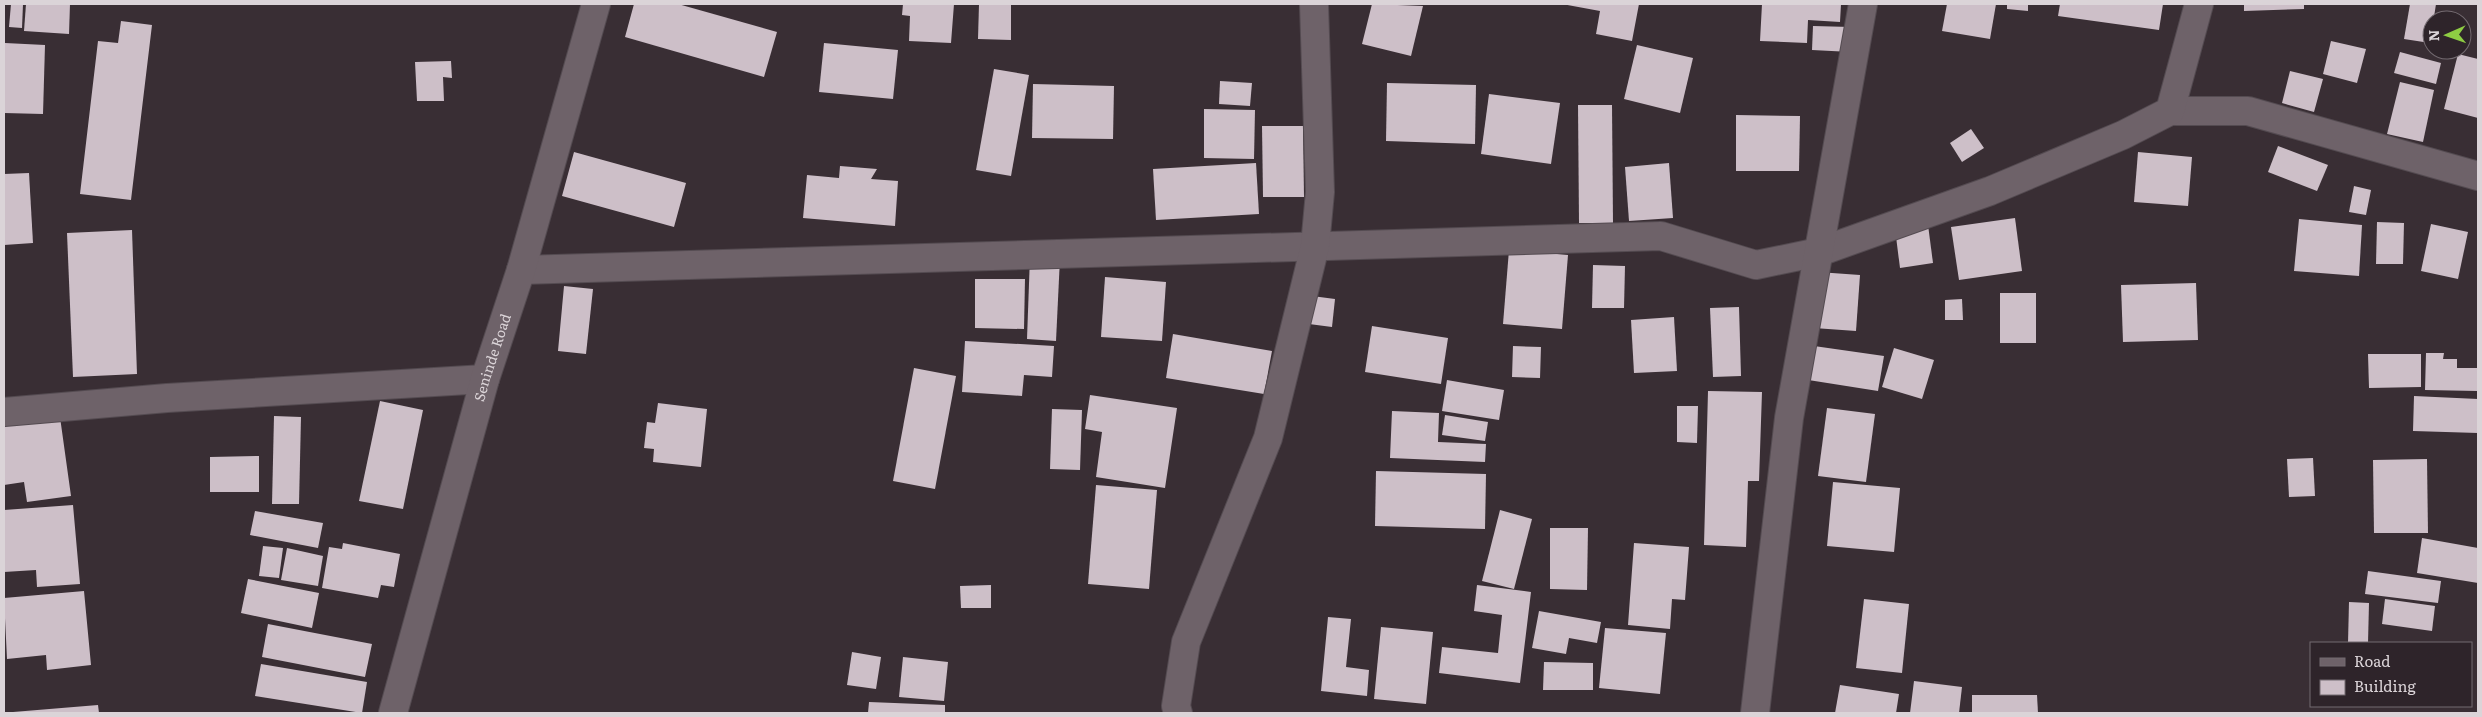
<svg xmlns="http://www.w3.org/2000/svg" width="2482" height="717" viewBox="0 0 2482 717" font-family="Literata,serif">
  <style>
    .building { fill: #cdbfc8 }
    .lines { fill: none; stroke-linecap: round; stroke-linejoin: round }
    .minor-casing { stroke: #544b51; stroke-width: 30 }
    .minor { stroke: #6e6269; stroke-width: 28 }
    .labels { text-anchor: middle; stroke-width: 5; stroke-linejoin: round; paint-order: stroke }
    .street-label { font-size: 14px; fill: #dbd4d8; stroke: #2e242a }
  </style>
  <rect width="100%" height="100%" fill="#392e34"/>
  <g class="building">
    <polygon points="11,4 23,4 22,28 9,27"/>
    <polygon points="26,4 70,4 69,34 24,31"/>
    <polygon points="634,4 678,4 777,32 764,77 625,37"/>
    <polygon points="903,4 954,4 951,43 909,41 910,16 902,15"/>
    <polygon points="979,4 1011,4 1011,40 978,39"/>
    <polygon points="1372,4 1423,6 1411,56 1362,44"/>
    <polygon points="1562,4 1639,4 1632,41 1596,34 1600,11"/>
    <polygon points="1762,4 1841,4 1840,22 1808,20 1807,43 1760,41"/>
    <polygon points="1947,4 1996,4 1990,39 1942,31"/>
    <polygon points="2007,4 2028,4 2028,11 2007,9"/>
    <polygon points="2060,4 2163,4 2159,30 2058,16"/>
    <polygon points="2244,4 2304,4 2304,9 2244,11"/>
    <polygon points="2410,4 2436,4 2430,43 2404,39"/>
    <polygon points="121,21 152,25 131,200 80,194 98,41 118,43"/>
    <polygon points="1813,26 1851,27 1851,52 1812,50"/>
    <polygon points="2331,41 2366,49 2357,83 2323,74"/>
    <polygon points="5,43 45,45 43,114 4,113"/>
    <polygon points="824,43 898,50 893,99 819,92"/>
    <polygon points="1637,45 1693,58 1680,113 1624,99"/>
    <polygon points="2400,52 2441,63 2436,84 2394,73"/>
    <polygon points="2458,54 2478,59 2478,118 2444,109"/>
    <polygon points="451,61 452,78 443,77 444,101 417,101 415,62"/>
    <polygon points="994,69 1029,75 1011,176 976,170"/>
    <polygon points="2290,71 2323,79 2314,112 2282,103"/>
    <polygon points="1220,81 1252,83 1250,106 1219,104"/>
    <polygon points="2400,82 2434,90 2423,142 2387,134"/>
    <polygon points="1387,83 1476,85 1475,144 1386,141"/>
    <polygon points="1033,84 1114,86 1113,139 1032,138"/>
    <polygon points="1489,94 1560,103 1551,164 1481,154"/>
    <polygon points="1578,105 1612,105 1613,223 1579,223"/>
    <polygon points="1204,109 1255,110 1254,159 1204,158"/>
    <polygon points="1736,115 1800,116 1799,171 1736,171"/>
    <polygon points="1262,126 1303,126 1304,197 1263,197"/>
    <polygon points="1971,129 1984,148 1962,162 1950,143"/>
    <polygon points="2278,146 2328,165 2317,191 2268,172"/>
    <polygon points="574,152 686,183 674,227 562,196"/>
    <polygon points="2138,152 2192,157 2188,206 2134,202"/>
    <polygon points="1256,163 1259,214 1156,220 1153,169"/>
    <polygon points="1669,163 1673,218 1629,221 1625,167"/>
    <polygon points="840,166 877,169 871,179 898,181 895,226 803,218 807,175 839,178"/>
    <polygon points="29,173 33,243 4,245 4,174"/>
    <polygon points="2354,186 2371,190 2366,215 2349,212"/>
    <polygon points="2015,218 2022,271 1959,280 1951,227"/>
    <polygon points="2299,219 2362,225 2359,276 2294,271"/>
    <polygon points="2377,222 2404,223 2403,264 2376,264"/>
    <polygon points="2431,224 2468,232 2458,279 2421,271"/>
    <polygon points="1928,225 1933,263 1900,268 1895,229"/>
    <polygon points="132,230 137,374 73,377 67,233"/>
    <polygon points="1509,250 1568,255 1562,329 1503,324"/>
    <polygon points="1030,256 1060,258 1056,341 1027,339"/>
    <polygon points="1593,265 1625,266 1624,308 1592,308"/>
    <polygon points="1818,272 1860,275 1856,331 1814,328"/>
    <polygon points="1105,277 1166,282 1162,341 1101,337"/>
    <polygon points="975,279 1025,279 1024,329 975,328"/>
    <polygon points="2196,283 2198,340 2123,342 2121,285"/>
    <polygon points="564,286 593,289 586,354 558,351"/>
    <rect x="2000" y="293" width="36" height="50"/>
    <polygon points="1312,296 1335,299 1332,327 1309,324"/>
    <polygon points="1962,299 1963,320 1945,320 1945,300"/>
    <polygon points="1739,307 1741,376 1713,377 1710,308"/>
    <polygon points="1674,317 1677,371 1634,373 1631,320"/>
    <polygon points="1372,326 1448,338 1441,384 1365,372"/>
    <polygon points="1173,334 1272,351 1264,394 1166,378"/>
    <polygon points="965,341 1054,346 1052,377 1024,375 1022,396 962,392"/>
    <polygon points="1807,345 1884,356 1878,391 1802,379"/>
    <polygon points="1513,346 1541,347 1540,378 1512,377"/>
    <polygon points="1894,348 1934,360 1922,399 1882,387"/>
    <polygon points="2426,353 2444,353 2443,359 2457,359 2457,368 2478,368 2478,391 2425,390"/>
    <polygon points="2368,354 2421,354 2421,387 2369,388"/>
    <polygon points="914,368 956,376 935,489 893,481"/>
    <polygon points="1447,380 1504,390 1499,420 1442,411"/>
    <polygon points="1708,391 1762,392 1759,481 1748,481 1746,547 1704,545"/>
    <polygon points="1090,395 1177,408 1165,488 1096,477 1102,432 1085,429"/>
    <polygon points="2414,396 2478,399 2478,433 2413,431"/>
    <polygon points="380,401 423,410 403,509 359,501"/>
    <polygon points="658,403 707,409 701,467 653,462 654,449 644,448 647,422 655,423"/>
    <polygon points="1677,406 1698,406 1697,443 1677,442"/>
    <polygon points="1827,408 1875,414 1866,482 1818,476"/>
    <polygon points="1052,409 1082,410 1080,470 1050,469"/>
    <polygon points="1392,411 1439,413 1438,442 1486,444 1485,462 1390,458"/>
    <polygon points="1445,415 1488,422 1485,441 1442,435"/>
    <polygon points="274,416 301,417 299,504 272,504"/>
    <polygon points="60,417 71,496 27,502 24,482 4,485 4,425"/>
    <polygon points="259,456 259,492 210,492 210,457"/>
    <polygon points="2313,458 2315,496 2289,497 2287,459"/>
    <polygon points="2427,459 2428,533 2374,533 2373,460"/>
    <polygon points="1376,471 1486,474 1485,529 1375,526"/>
    <polygon points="1833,482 1900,488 1894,552 1827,546"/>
    <polygon points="1096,485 1157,490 1149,589 1088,584"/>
    <polygon points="73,505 80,584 37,587 36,570 4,572 4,510"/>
    <polygon points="1500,510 1532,519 1514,589 1482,581"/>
    <polygon points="255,511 323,523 318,548 250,535"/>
    <polygon points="1550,528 1588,528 1587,590 1550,589"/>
    <polygon points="2422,538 2478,548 2478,583 2417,573"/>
    <polygon points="343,543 400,554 394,587 381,585 378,598 322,588 329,547 342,549"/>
    <polygon points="1634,543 1689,547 1685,600 1672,599 1670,629 1628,625"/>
    <polygon points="263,546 283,548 279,578 259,576"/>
    <polygon points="287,548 323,556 318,586 281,580"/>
    <polygon points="2368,571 2441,581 2438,603 2365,594"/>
    <polygon points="248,579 319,593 312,628 241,613"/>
    <polygon points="991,585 991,608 961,608 960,586"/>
    <polygon points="1477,585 1531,592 1520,683 1439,673 1442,647 1498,653 1502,615 1474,611"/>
    <polygon points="84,591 91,665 47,670 46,655 7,659 4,598"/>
    <polygon points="1864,599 1909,604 1902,673 1856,668"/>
    <polygon points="2385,599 2435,606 2432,631 2382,624"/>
    <polygon points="2349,602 2369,603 2368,643 2348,643"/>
    <polygon points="1539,611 1601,622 1597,643 1569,638 1566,654 1532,648"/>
    <polygon points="1328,617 1351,619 1346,667 1369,670 1367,696 1321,691"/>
    <polygon points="268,624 372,644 365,677 262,657"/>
    <polygon points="1381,627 1433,632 1426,704 1374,699"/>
    <polygon points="1605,628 1666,633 1660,694 1599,688"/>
    <polygon points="852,652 881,657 876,689 847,685"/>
    <polygon points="903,657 948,662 944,701 899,697"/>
    <polygon points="1544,662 1593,663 1593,690 1543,690"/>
    <polygon points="261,664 367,682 362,713 255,696"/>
    <polygon points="1914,681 1962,687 1959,713 1910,713"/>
    <polygon points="1840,685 1899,694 1896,713 1835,713"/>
    <polygon points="1972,695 2037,695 2038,713 1972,713"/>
    <polygon points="869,702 945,705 945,713 868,713"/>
    <polygon points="98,705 99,713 13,713 13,712"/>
  </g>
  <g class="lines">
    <defs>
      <g id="minor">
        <polyline points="2170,111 2248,111 2478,176"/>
        <polyline points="521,270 1661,236 1756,265 1819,252 1990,191 2123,135 2170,111 2199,4"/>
        <polyline points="4,412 167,398 485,379"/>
        <path id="s1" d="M 393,713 L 485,379 L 521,270 L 596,4"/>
        <polyline points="1178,713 1176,706 1186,642 1268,438 1315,246 1320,192 1314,4"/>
        <polyline points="1755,713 1789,418 1863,4"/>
      </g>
    </defs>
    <use href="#minor" class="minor-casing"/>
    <use href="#minor" class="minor"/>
  </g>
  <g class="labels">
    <g class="street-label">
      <text dy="5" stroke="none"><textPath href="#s1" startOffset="369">Seninde Road</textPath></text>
    </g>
  </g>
  <rect width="2482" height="717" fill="none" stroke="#dbd4d8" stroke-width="10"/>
  <rect x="2310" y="642" width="162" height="65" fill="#2e242a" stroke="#736a70"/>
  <rect x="2320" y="658" width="25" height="8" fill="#6e6269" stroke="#736a70"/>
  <text x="2354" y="667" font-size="15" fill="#dbd4d8">Road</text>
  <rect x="2320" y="680" width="25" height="15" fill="#cdbfc8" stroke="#736a70"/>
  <text x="2354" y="692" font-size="15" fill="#dbd4d8">Building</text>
  <g transform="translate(2447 35) rotate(268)"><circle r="24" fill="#2e242a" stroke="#736a70"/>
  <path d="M0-4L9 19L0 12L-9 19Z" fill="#8ecd43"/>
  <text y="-8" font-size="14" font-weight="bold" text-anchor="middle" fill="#dbd4d8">N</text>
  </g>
</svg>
